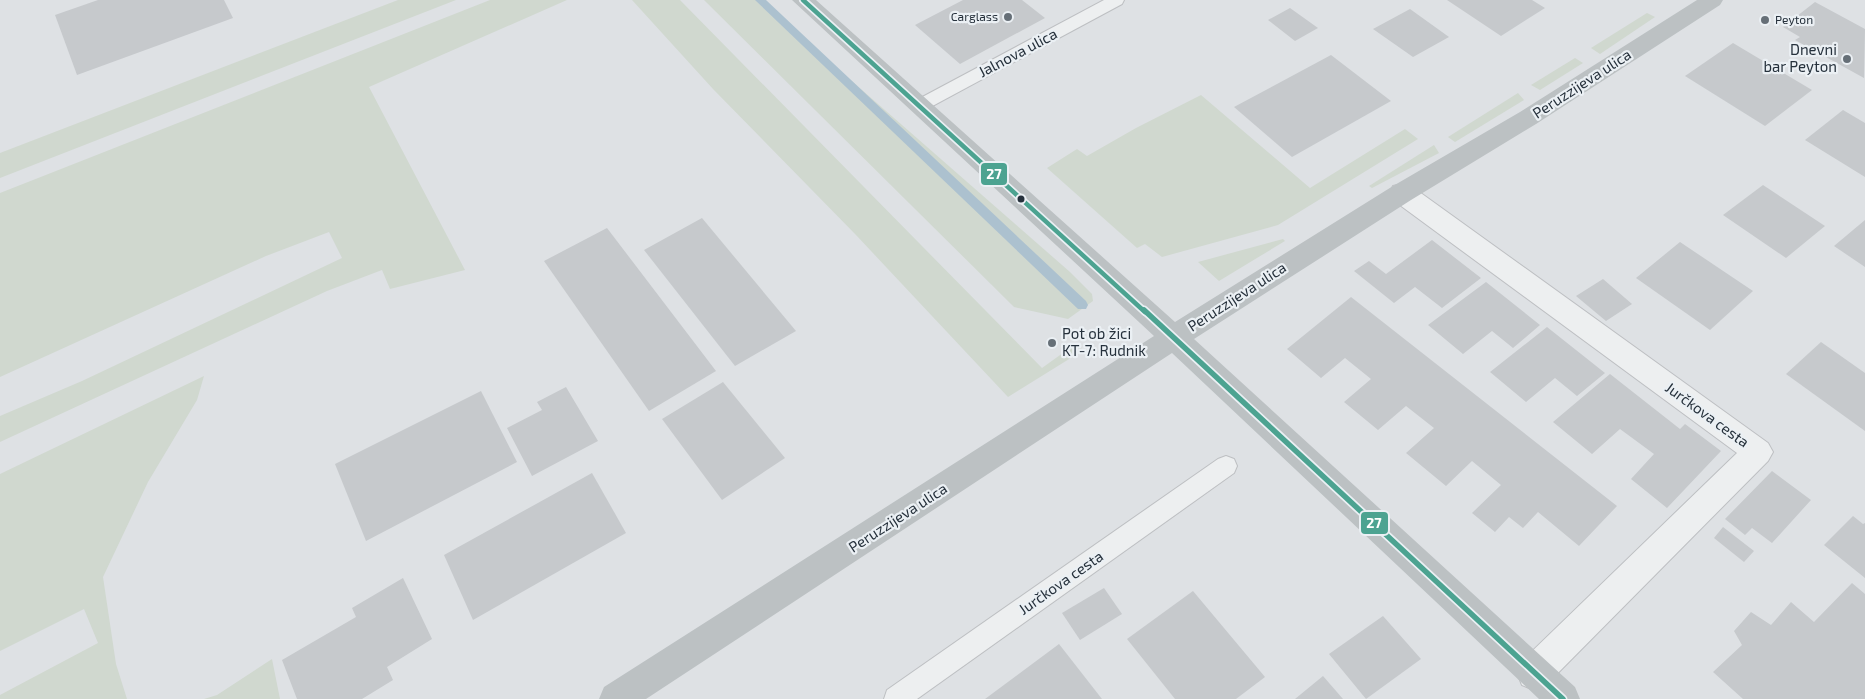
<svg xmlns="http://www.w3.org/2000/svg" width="1865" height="699" viewBox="0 0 1865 699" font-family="'Exo 2',sans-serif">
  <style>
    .green { fill: #d0d8cf }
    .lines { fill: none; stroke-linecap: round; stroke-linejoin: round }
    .stream { fill: #acc1cf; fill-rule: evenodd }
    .building { fill: #c6c9cc }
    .service-casing { stroke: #bdbfc2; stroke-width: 2 }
    .minor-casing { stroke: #bdbfc2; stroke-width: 2 }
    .service { fill: #edeff0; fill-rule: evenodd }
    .minor { fill: #edeff0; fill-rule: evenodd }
    .secondary { fill: #bcc1c3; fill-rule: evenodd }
    .bus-1-far1-casing { stroke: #ebf0f4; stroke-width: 8 }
    .bus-1-casing { stroke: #ebf0f4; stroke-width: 9 }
    .bus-1-far1 { stroke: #4ca391; stroke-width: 4.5 }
    .bus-1 { stroke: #4ca391; stroke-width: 5.5 }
    .poi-dot { fill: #666f77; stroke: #ebf0f4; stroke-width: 2 }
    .bus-dot { fill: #26313c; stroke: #ebf0f4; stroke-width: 2 }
    .labels { text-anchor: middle; stroke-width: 4.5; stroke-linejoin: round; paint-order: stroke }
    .far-poi-label { font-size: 12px; fill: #26313c; stroke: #ebf0f4; text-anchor: end }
    .poi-label { font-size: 15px; fill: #26313c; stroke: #ebf0f4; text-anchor: end }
    .street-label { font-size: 15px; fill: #26313c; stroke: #ebf0f4 }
    .line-badge { stroke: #ebf0f4; stroke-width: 2 }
    .badge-label { font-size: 14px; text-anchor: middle; font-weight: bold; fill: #fff }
  </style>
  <rect width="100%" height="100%" fill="#dee1e4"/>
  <g class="green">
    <polygon points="398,0 456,0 0,178 0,153"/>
    <polygon points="490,0 567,0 369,87 465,270 390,289 382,270 327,291 0,442 0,416 82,381 342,258 329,232 266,256 0,377 0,193"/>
    <polygon points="632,0 680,0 1042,368 1074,345 1082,348 1074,356 1008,397 856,235 713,89"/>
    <polygon points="704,0 759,0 1070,272 1092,294 1093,301 1068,319 1014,307"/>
    <polygon points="1647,13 1655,17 1600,54 1591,48"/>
    <polygon points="1575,58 1583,63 1540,90 1531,85"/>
    <polygon points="1518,93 1524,100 1455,142 1448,137"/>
    <polygon points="1201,95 1310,188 1405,129 1418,139 1278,225 1162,257 1145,244 1137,248 1047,168 1077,149 1087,156 1136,128"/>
    <polygon points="1434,145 1439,153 1372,188 1369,186"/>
    <polygon points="1283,239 1285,241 1219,281 1198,262"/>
    <polygon points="204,376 197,400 148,482 103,577 116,664 127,699 0,699 0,695 98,643 84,609 0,651 0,474"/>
    <polygon points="272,659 280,699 204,699 217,695"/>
  </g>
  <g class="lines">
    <polygon class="stream" points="755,0 766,0 1086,301 1088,305 1086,309 1078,309"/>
  </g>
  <g class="building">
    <polygon points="98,0 224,0 233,18 77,75 55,15"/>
    <polygon points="963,0 1022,0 1045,18 960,64 915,25"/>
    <polygon points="1447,0 1532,0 1545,8 1501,36"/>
    <polygon points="1815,2 1865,29 1864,78 1795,40 1800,37 1783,27"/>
    <polygon points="1290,8 1318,28 1295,41 1268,20"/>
    <polygon points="1410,9 1449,37 1413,57 1373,29"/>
    <polygon points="1733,43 1812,90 1765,126 1685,76"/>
    <polygon points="1331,55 1391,101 1292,157 1234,107"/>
    <polygon points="1843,110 1865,123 1865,177 1805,140"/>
    <polygon points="1763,185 1825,226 1786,258 1723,215"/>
    <polygon points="702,218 796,331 735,366 644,250"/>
    <polygon points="1865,220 1865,267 1834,246"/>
    <polygon points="607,228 716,371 649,411 544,261"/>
    <polygon points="1432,240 1481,278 1442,308 1415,287 1394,303 1354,271 1369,261 1386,274"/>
    <polygon points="1680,242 1753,291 1710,330 1636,278"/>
    <polygon points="1603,279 1632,304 1606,321 1576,296"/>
    <polygon points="1486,282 1540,325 1513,348 1492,331 1463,354 1428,325"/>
    <polygon points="1351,297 1617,506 1579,546 1538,512 1523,528 1509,517 1495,532 1472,513 1501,485 1472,461 1446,486 1406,453 1434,428 1406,406 1378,430 1344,402 1371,379 1345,358 1321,378 1287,349"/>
    <polygon points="1547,327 1605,373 1577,396 1555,378 1526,402 1490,372"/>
    <polygon points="1821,342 1865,373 1865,431 1786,374"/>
    <polygon points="1610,374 1680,429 1685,424 1721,451 1667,508 1631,479 1654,454 1620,429 1592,454 1553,422"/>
    <polygon points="723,382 785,458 722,500 662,419"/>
    <polygon points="566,387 598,441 532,476 507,428 542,410 537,402"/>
    <polygon points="481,391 517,462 366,541 335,464"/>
    <polygon points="1772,471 1811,500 1772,543 1752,528 1745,535 1725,519"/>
    <polygon points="592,473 626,533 473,620 444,555"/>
    <polygon points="1853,516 1863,524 1865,523 1865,578 1824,545"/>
    <polygon points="1723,527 1754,551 1744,562 1714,538"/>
    <polygon points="403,578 432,639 387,667 393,680 362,699 297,699 282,660 356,617 352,608"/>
    <polygon points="1852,583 1865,594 1865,699 1743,699 1713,672 1742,645 1734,631 1751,612 1771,625 1791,602 1814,622"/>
    <polygon points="1104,588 1122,614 1080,640 1062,613"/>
    <polygon points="1193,591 1265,677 1236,699 1175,699 1127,639"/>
    <polygon points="1383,616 1421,659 1366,699 1329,654"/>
    <polygon points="1059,644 1102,699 985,699"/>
    <polygon points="1323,676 1343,699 1295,699"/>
  </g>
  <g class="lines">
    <defs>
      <g id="service">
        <polygon points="1104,0 1124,0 1122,4 925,110 919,112 913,110 911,106 913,102"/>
        <polygon points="1226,456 1234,459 1237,466 1234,473 917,699 884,699 887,690 1218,459"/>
      </g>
      <polygon id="minor" points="1402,184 1411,186 1768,443 1773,452 1768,461 1546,685 1534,690 1522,685 1517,673 1522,661 1737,453 1393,200 1390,193 1393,186"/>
    </defs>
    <use href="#service" class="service-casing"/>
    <use href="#minor" class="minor-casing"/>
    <use href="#service" class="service"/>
    <use href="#minor" class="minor"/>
    <polygon class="secondary" points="792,0 816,0 1175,322 1393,186 1520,112 1697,0 1723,0 1720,5 1536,124 1411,200 1194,339 1575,687 1580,699 1539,699 1172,353 646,699 599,699 604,687 1154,336"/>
    <defs>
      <polyline id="bus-1-far1" points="803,0 1145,312"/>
      <polyline id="bus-1" points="1144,310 1563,699"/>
    </defs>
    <use href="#bus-1-far1" class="bus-1-far1-casing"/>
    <use href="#bus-1" class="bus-1-casing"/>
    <use href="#bus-1-far1" class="bus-1-far1"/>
    <use href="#bus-1" class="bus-1"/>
  </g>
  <g class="poi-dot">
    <circle cx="1008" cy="17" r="5"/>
    <circle cx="1765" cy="20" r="5"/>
    <circle cx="1847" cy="59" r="5"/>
    <circle cx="1052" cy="343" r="5"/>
  </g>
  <circle class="bus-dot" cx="1021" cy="199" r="4.5"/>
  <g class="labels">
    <g class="far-poi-label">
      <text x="998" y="21">Carglass</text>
      <text x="1775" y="24" text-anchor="start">Peyton</text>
    </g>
    <g class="poi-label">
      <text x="1837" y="55">Dnevni<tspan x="1837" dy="17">bar Peyton</tspan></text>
      <text x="1062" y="339" text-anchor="start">Pot ob žici<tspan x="1062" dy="17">KT-7: Rudnik</tspan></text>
    </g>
    <g class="street-label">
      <text transform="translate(1018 53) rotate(-28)" y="5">Jalnova ulica</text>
      <text transform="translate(1582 84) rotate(-33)" y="5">Peruzzijeva ulica</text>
      <text transform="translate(1237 297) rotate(-33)" y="5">Peruzzijeva ulica</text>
      <text transform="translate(1707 415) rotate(36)" y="5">Jurčkova cesta</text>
      <text transform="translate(898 518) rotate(-33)" y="5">Peruzzijeva ulica</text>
      <text transform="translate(1061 583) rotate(-35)" y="5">Jurčkova cesta</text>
    </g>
  </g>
  <g class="line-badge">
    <rect x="980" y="162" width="28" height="24" rx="5" fill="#4ca391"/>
    <rect x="1360" y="511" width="29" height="24" rx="5" fill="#4ca391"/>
  </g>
  <g class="badge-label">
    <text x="994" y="179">27</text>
    <text x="1374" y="528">27</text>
  </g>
</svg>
